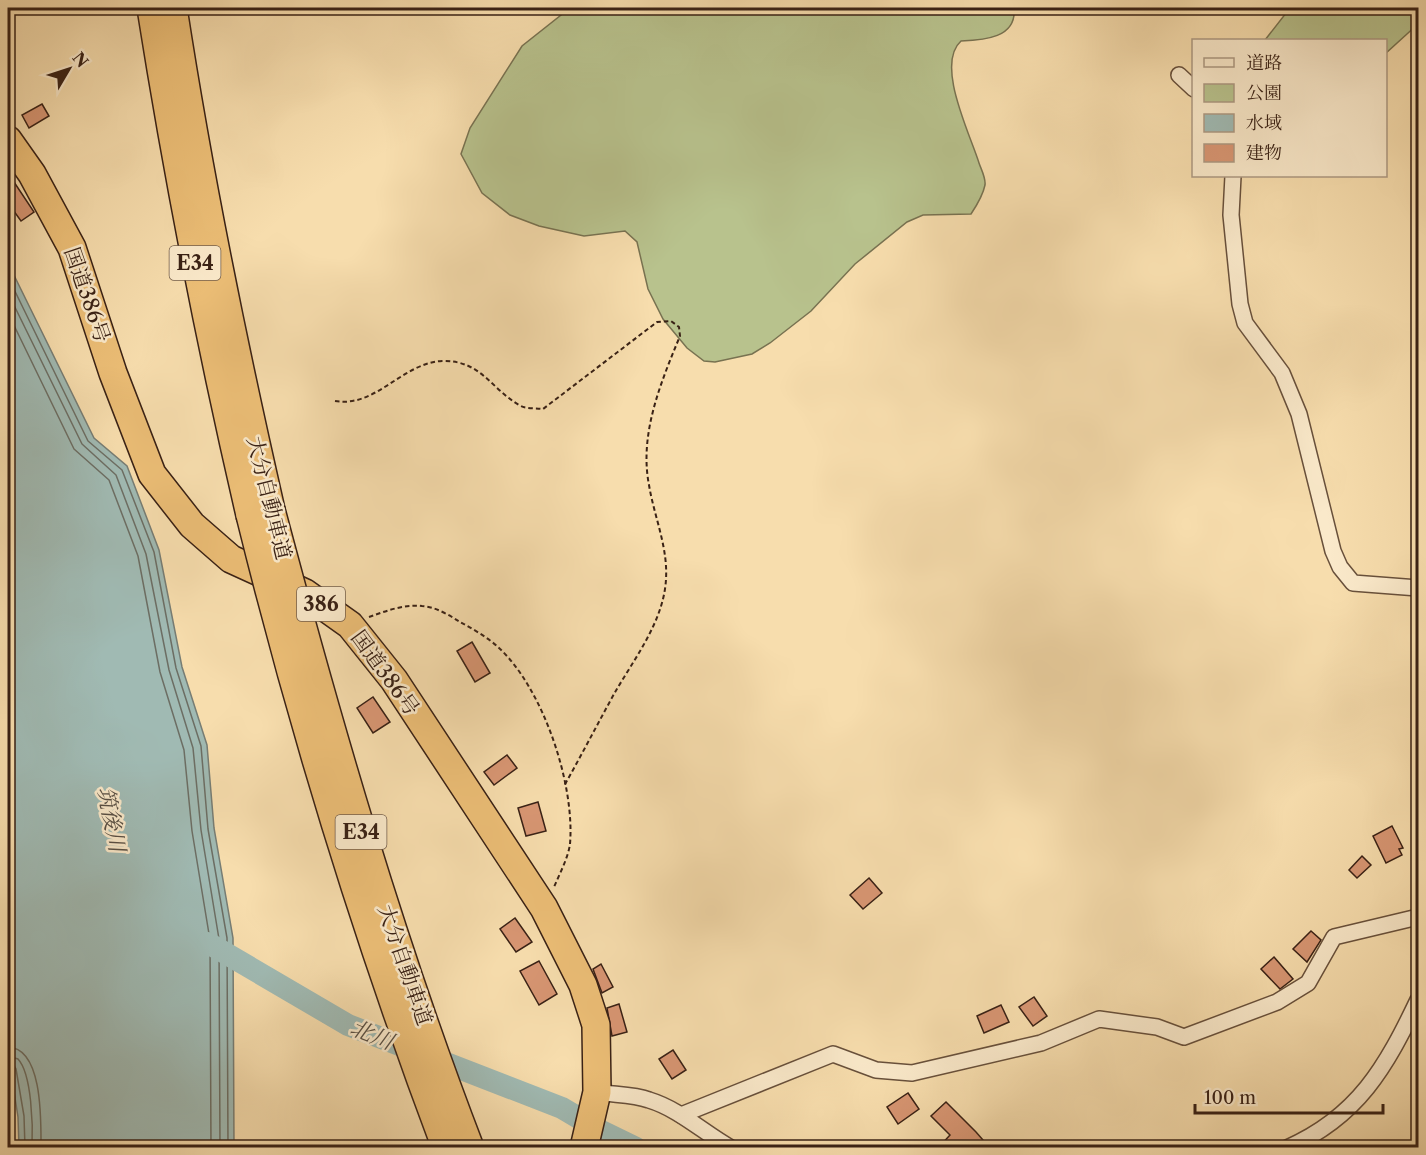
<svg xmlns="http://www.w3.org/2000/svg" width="1426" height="1155" viewBox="0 0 1426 1155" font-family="'Libre Caslon Text','Noto Serif JP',serif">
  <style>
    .green { fill: #b8c28d; stroke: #787251; stroke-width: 1.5 }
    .water { fill: #a0bab3; stroke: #777d74; stroke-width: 1.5 }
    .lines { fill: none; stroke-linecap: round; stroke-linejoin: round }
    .shore { stroke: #6c6e64; stroke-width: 1.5 }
    .river { stroke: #a0bab3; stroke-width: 22 }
    .building { fill: #d89673; stroke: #392115; stroke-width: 1.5 }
    .street-casing { stroke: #68503b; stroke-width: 18 }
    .highway-casing { stroke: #392115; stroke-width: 30 }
    .path { stroke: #392115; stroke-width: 2; stroke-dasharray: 4.5 3; stroke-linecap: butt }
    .street { stroke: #fae9ca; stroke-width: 15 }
    .highway { stroke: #ecbe76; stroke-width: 27 }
    .highway-bridge-casing { stroke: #392115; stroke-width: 30; stroke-linecap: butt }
    .highway-bridge { stroke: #ecbe76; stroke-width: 27 }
    .labels { text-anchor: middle; stroke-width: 5; stroke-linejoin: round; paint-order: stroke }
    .shield { fill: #fae9ca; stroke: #735d4b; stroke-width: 1.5 }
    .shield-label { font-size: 20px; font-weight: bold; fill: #392115 }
    .street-label { font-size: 21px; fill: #392115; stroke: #fae9ca }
    .water-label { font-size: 22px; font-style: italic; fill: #584f44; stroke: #fae9ca }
  </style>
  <rect width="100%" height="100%" fill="#f7ddad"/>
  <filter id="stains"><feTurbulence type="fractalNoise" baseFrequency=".00333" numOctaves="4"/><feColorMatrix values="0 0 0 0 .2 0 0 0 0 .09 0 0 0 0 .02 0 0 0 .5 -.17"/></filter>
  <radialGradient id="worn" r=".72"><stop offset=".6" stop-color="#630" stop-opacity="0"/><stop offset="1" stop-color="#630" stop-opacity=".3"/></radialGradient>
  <g class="green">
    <path d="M 570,8 L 1014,8 C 1017,38 984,40 961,41 C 935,64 970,134 979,163 C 981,169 986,178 985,185 C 983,195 977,205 971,214 L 923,215 L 907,222 L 855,264 L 811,311 L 770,343 L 752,354 L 715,362 L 704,361 L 687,348 L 663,319 L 648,289 L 637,242 L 625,231 L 584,236 L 539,226 L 510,215 L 482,193 L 461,154 L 470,128 L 522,46 Z"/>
    <polygon points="1290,8 1418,8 1418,24 1386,53 1386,40 1265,40"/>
  </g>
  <polygon class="water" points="8,263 94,438 127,466 159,550 182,667 207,745 214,828 233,938 234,1147 19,1147 18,1117 8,1053"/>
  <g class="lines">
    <g class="shore">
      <polyline points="8,277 88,441 122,470 154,552 176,668 201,746 208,829 227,938 228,1148"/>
      <polyline points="8,293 82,444 116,475 146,554 169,670 193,748 201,830 219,939 220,1148"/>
      <polyline points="8,313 74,449 109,480 138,556 160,672 184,750 192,831 210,940 211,1148"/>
      <path d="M 8,1047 C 43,1048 41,1121 41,1148"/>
      <path d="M 8,1056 L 18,1059 C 32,1074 33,1127 32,1148"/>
      <polyline points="8,1063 13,1064 16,1069 24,1116 25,1148"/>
    </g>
    <polyline class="river" points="208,943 348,1025 562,1108 599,1130 636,1148"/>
  </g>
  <g class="building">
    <polygon points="42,104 49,116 29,128 22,115"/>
    <polygon points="8,173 34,212 21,221 8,203"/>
    <polygon points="472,642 490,673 475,682 457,651"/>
    <polygon points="373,697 390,722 373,733 357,708"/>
    <polygon points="507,755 517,768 494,785 484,772"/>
    <polygon points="538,802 546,831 526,836 518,808"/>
    <polygon points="1392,826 1403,848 1399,849 1402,855 1386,863 1373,836"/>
    <polygon points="1362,856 1371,865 1357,878 1349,870"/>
    <polygon points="869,878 882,893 863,909 850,895"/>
    <polygon points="515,918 532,942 516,952 500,929"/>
    <polygon points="1311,931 1321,940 1307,962 1293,949"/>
    <polygon points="1274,957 1293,979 1280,989 1261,969"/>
    <polygon points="539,961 557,994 539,1005 520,971"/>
    <polygon points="601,964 613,987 602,993 593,969"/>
    <polygon points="1034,997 1047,1016 1033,1026 1019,1007"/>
    <polygon points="619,1004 627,1032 612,1036 607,1008"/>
    <polygon points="1001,1005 1009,1022 984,1033 977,1016"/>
    <polygon points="673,1050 686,1070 672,1079 659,1059"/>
    <polygon points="908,1093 919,1109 898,1124 887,1107"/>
    <polygon points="946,1102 976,1132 990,1148 938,1148 950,1135 931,1116"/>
  </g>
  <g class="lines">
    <defs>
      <g id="street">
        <polyline points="1179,75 1194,89"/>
        <polyline points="1233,176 1231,215 1240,304 1245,323 1282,373 1299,414 1333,551 1340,567 1353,583 1418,588"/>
        <path d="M 597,1092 C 613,1095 633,1094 649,1100 C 679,1109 704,1133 731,1148"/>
        <polyline points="681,1115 833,1054 876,1070 912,1073 1041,1043 1099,1019 1157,1027 1184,1037 1277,1002 1308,983 1334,937 1418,917"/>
        <path d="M 1287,1148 C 1358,1117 1386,1067 1418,1000"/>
      </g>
      <g id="highway">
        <path d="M 151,8 C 178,178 211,347 250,515"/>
        <path d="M 173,8 C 199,177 233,344 271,510"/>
        <polyline points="8,140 32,174 72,248 113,373 152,474 192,525 231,559 305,593 350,625 394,680 544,908 583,985 596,1025 597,1092 584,1148"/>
      </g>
    </defs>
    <use href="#street" class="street-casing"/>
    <use href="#highway" class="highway-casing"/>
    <g class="path">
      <path d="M 335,401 C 376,408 402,363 442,361 C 482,360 491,390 521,406 C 527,409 536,408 543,409 L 657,322 L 671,321 L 679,327 L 680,336 C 661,382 639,434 649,485 C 654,516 668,547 666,579 C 664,621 634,659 614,694 C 597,725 581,756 564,786"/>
      <path d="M 369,617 C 386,611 404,604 422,606 C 436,607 449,615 460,622 C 473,629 487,637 498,647 C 543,688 575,784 570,844 C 568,858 560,873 554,887"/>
    </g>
    <use href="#street" class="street"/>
    <use href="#highway" class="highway"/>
    <defs>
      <g id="highway-bridge">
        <path d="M 271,510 C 328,725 390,940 470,1148"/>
        <path d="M 250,515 C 303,730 368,941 446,1148"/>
      </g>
    </defs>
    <use href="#highway-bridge" class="highway-bridge-casing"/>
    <use href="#highway-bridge" class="highway-bridge"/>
  </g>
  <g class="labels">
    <g class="shield">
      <rect x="169.5" y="246" width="51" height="34" rx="4.5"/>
      <rect x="297" y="587" width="48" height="34" rx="4.5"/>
      <rect x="335.5" y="815" width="51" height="34" rx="4.5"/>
    </g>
    <g class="shield-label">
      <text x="195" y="270">E34</text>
      <text x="321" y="611">386</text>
      <text x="361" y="839">E34</text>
    </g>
    <g class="street-label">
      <text transform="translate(87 295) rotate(71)" y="7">国道386号</text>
      <text transform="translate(269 498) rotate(76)" y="7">大分自動車道</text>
      <text transform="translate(385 673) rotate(54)" y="7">国道386号</text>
      <text transform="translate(405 965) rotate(71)" y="7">大分自動車道</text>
    </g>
    <g class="water-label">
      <text transform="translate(112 819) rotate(79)" y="8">筑後川</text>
      <text transform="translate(372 1034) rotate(22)" y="8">北川</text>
    </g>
  </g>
  <rect width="1426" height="1155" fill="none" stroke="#f7ddad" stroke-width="30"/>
  <rect x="9" y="9" width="1408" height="1137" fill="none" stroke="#392115" stroke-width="3"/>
  <rect x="15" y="15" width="1396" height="1125" fill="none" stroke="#392115" stroke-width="1.5"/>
  <rect x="1192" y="39" width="195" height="138" fill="#fae9ca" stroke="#ad9982" stroke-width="1.5"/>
  <rect x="1204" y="58" width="30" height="9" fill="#fae9ca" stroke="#ad9982" stroke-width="1.5"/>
  <text x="1246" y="69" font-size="18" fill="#392115">道路</text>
  <rect x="1204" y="84" width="30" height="18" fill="#b8c28d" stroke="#ad9982" stroke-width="1.5"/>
  <text x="1246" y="99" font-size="18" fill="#392115">公園</text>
  <rect x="1204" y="114" width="30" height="18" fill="#a0bab3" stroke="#ad9982" stroke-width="1.5"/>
  <text x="1246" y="129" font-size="18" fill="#392115">水域</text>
  <rect x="1204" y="144" width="30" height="18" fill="#d89673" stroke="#ad9982" stroke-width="1.5"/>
  <text x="1246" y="159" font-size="18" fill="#392115">建物</text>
  <g transform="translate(69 69) rotate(51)" stroke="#fae9ca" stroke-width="4.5" paint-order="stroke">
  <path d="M0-4.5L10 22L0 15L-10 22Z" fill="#392115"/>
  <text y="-9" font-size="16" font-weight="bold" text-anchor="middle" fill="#392115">N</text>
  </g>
  <path d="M1195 1104v9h188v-9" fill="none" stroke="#392115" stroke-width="3"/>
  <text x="1204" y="1104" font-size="18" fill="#392115" stroke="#fae9ca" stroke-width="4.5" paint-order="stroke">100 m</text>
  <rect width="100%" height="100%" filter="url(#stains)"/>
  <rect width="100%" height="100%" fill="url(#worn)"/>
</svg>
